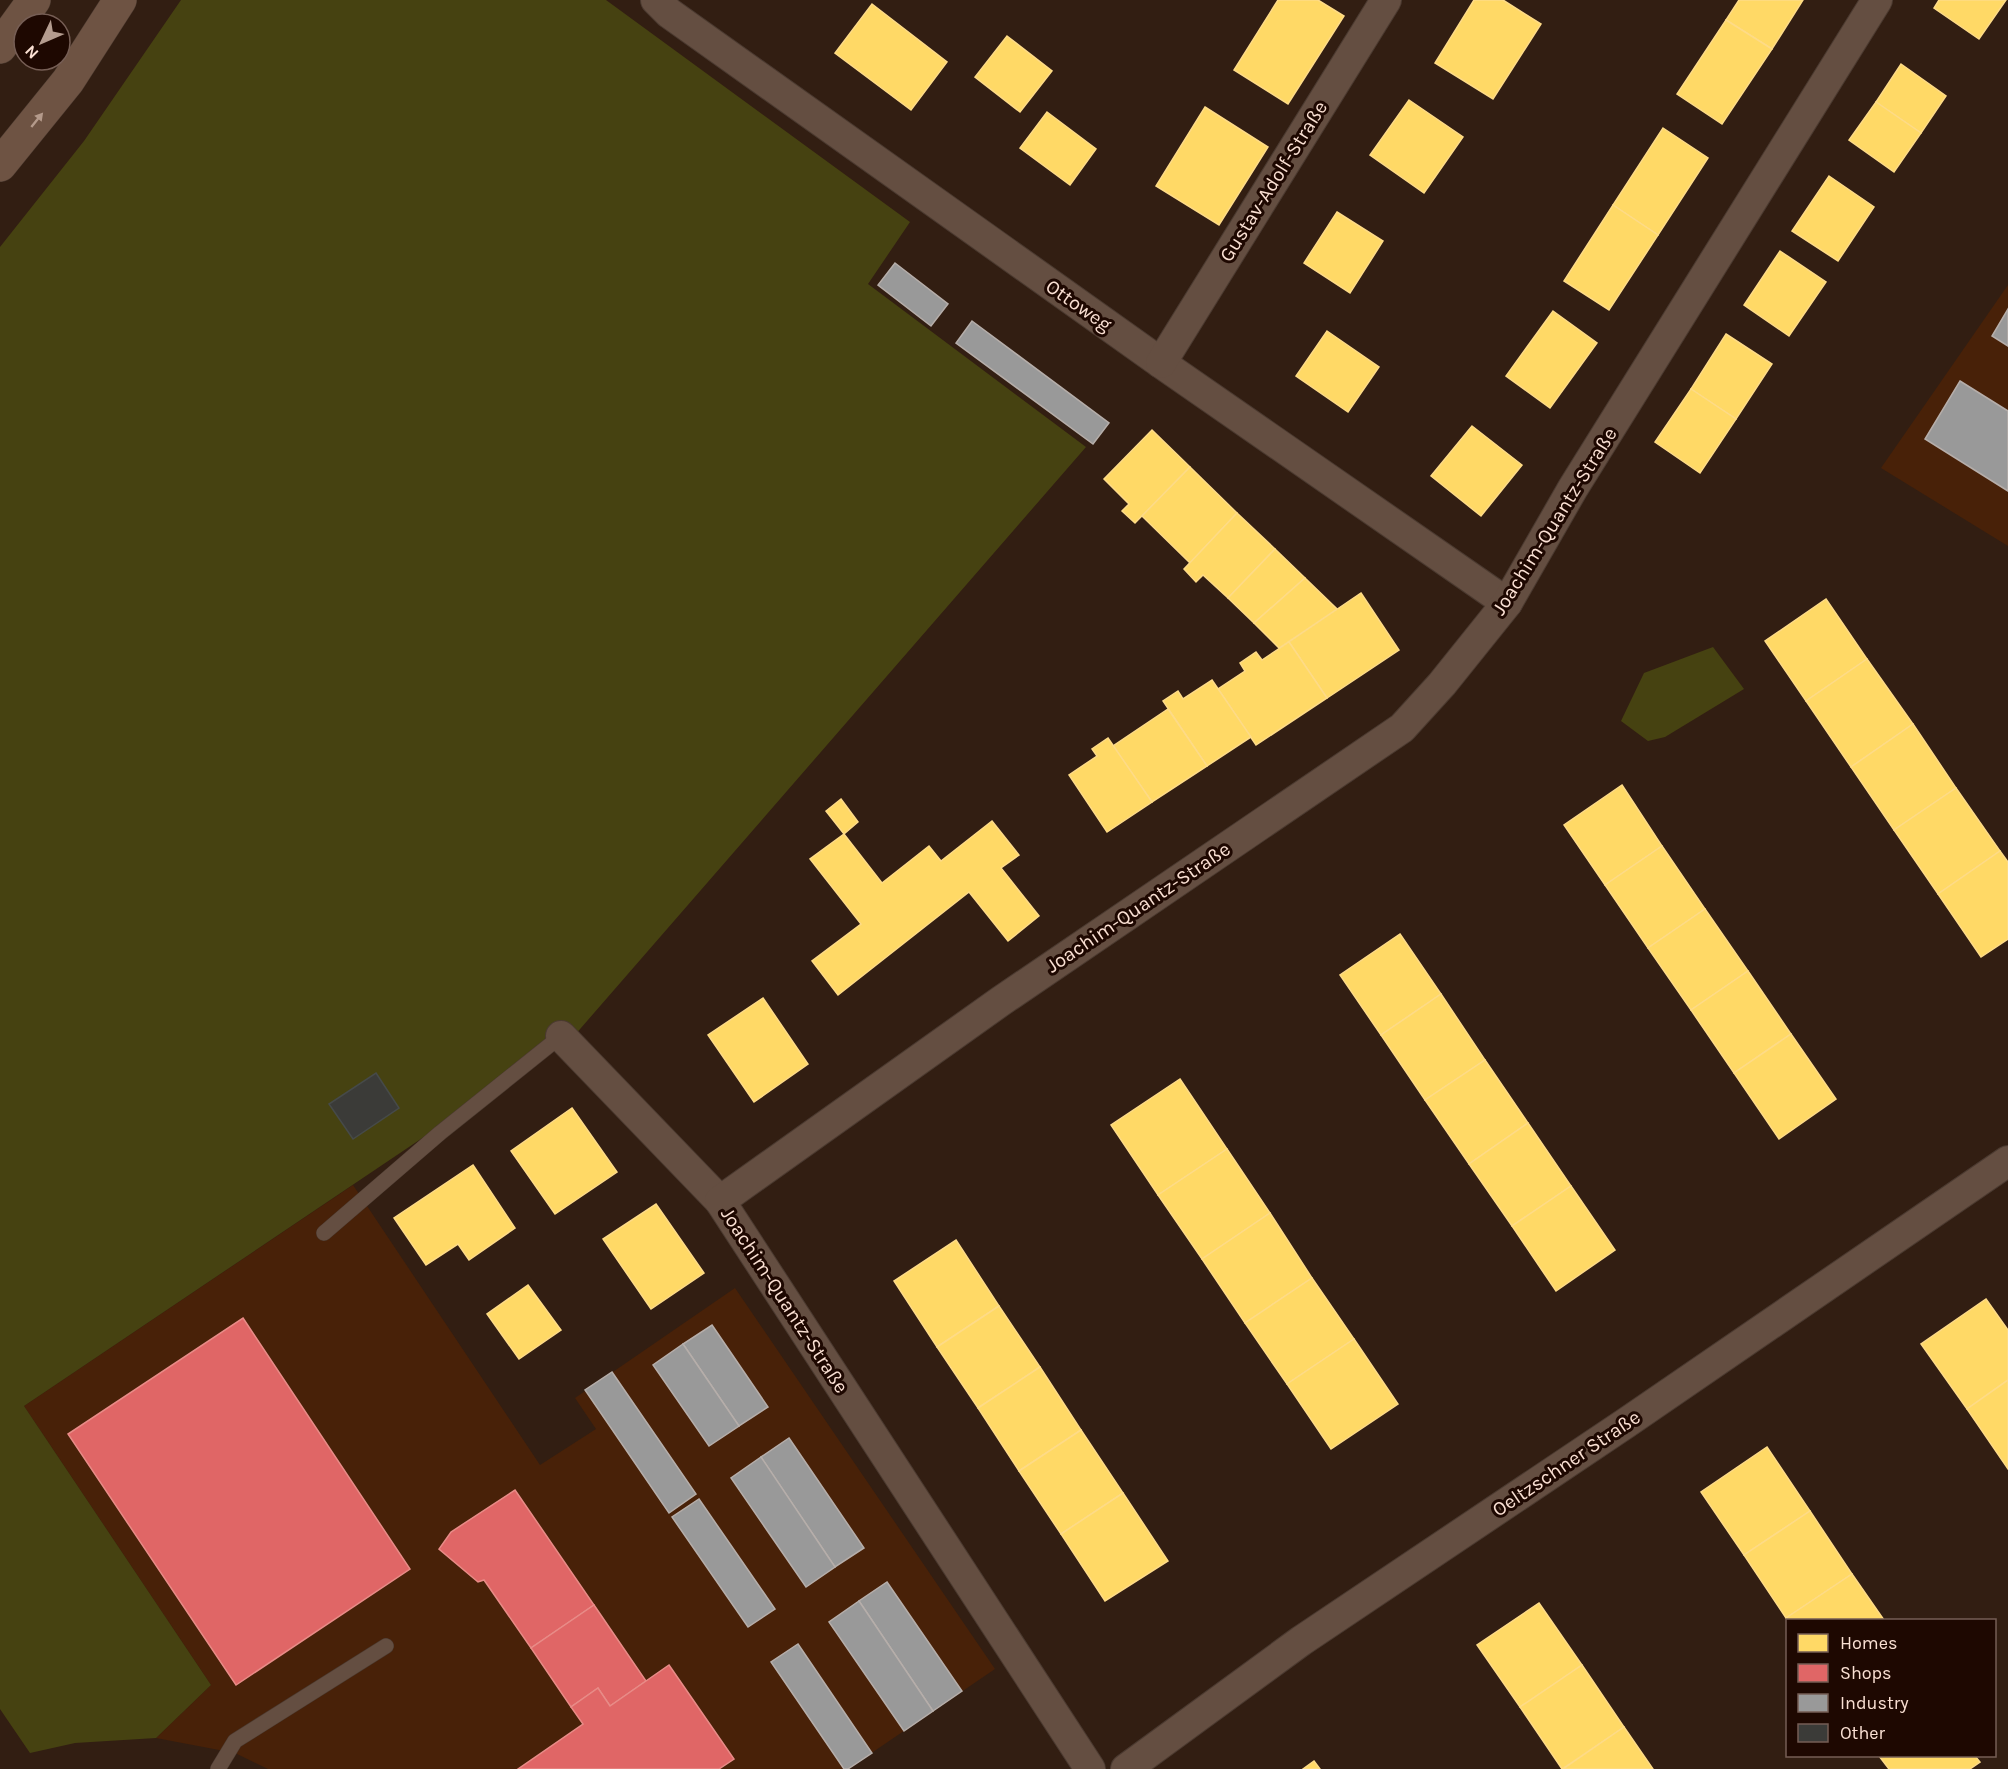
<svg xmlns="http://www.w3.org/2000/svg" width="2008" height="1769" viewBox="0 0 2008 1769" font-family="Karla,sans-serif">
  <style>
    .built { fill: #482108 }
    .green { fill: #464211 }
    .homes { fill: #ffd966; stroke: #fedb87; stroke-width: 1.5 }
    .shops { fill: #e06666; stroke: #e88b87; stroke-width: 1.5 }
    .industry { fill: #999; stroke: #b6aeaa; stroke-width: 1.5 }
    .building { fill: #3b3b38; stroke: #464a49; stroke-width: 1.5 }
    .lines { fill: none; stroke-linecap: round; stroke-linejoin: round }
    .service-casing { stroke: #4b3a30; stroke-width: 16 }
    .minor-casing { stroke: #4b3a30; stroke-width: 32 }
    .primary-casing { stroke: #4b3a30; stroke-width: 34 }
    .service { stroke: #644e41; stroke-width: 15 }
    .minor { stroke: #644e41; stroke-width: 30 }
    .primary { stroke: #6e5343; stroke-width: 33 }
    .oneway { fill: #b49a8b }
    .labels { text-anchor: middle; stroke-width: 6; stroke-linejoin: round; paint-order: stroke }
    .street-label { font-size: 20px; fill: #fae0d3; stroke: #1e0801 }
  </style>
  <rect width="100%" height="100%" fill="#321e12"/>
  <g class="built">
    <polygon points="2008,285 2008,546 1881,468"/>
    <polygon points="353,1185 540,1465 596,1429 575,1398 735,1288 995,1669 848,1769 268,1769 235,1753 156,1738 211,1685 24,1406"/>
  </g>
  <g class="green">
    <polygon points="181,0 606,0 910,222 868,284 1086,447 574,1036 24,1406 211,1685 156,1738 75,1743 30,1753 0,1709 0,247 84,141"/>
    <polygon points="1713,647 1744,689 1665,737 1648,741 1621,721 1644,673"/>
  </g>
  <g class="homes">
    <polygon points="1278,0 1318,0 1344,16 1288,104 1234,70"/>
    <polygon points="1474,0 1503,0 1541,24 1493,99 1435,63"/>
    <polygon points="1739,0 1803,0 1772,49 1726,20"/>
    <polygon points="1939,0 2006,0 1979,39 1934,8"/>
    <polygon points="872,4 947,62 911,110 835,53"/>
    <polygon points="1726,20 1772,49 1722,124 1677,94"/>
    <polygon points="1007,36 1052,71 1020,112 975,77"/>
    <polygon points="1901,64 1946,96 1921,133 1876,102"/>
    <polygon points="1409,100 1463,137 1424,193 1370,155"/>
    <polygon points="1876,102 1921,133 1894,172 1849,140"/>
    <polygon points="1205,107 1268,147 1219,225 1156,186"/>
    <polygon points="1047,112 1096,149 1070,185 1020,148"/>
    <polygon points="1663,128 1708,158 1658,235 1613,205"/>
    <polygon points="1829,176 1874,207 1838,261 1792,231"/>
    <polygon points="1613,205 1658,235 1609,310 1564,281"/>
    <polygon points="1337,212 1383,241 1350,293 1304,263"/>
    <polygon points="1780,251 1826,282 1789,336 1744,305"/>
    <polygon points="1553,311 1597,343 1550,408 1506,376"/>
    <polygon points="1327,331 1379,367 1348,412 1296,376"/>
    <polygon points="1726,334 1772,364 1736,419 1691,389"/>
    <polygon points="1691,389 1736,419 1700,473 1655,442"/>
    <polygon points="1472,426 1522,465 1481,516 1431,476"/>
    <polygon points="1152,430 1190,467 1135,523 1122,511 1129,504 1104,479"/>
    <polygon points="1190,467 1237,513 1190,563 1142,516"/>
    <polygon points="1237,513 1275,549 1228,598 1203,575 1196,582 1184,569"/>
    <polygon points="1275,549 1305,578 1254,623 1228,598"/>
    <polygon points="1305,578 1337,609 1279,648 1254,623"/>
    <polygon points="1361,593 1399,650 1327,698 1289,642"/>
    <polygon points="1826,599 1867,659 1806,701 1765,641"/>
    <polygon points="1289,642 1327,698 1256,745 1218,689 1245,671 1240,663 1256,652 1262,660"/>
    <polygon points="1867,659 1913,724 1851,767 1806,701"/>
    <polygon points="1212,680 1251,737 1207,766 1163,701 1178,691 1183,699"/>
    <polygon points="1168,709 1207,766 1152,802 1113,746"/>
    <polygon points="1913,724 1956,788 1894,830 1851,767"/>
    <polygon points="1108,738 1152,802 1107,832 1069,775 1097,756 1092,749"/>
    <polygon points="1622,785 1662,846 1605,885 1564,825"/>
    <polygon points="1956,788 2000,851 1938,894 1894,830"/>
    <polygon points="841,799 858,822 844,834 826,811"/>
    <polygon points="992,821 1019,855 1001,868 1039,916 1008,941 969,892 838,995 812,961 861,924 810,859 844,834 882,883 929,846 941,861"/>
    <polygon points="1662,846 1705,909 1648,948 1605,885"/>
    <polygon points="2000,851 2008,862 2008,939 1981,957 1938,894"/>
    <polygon points="1705,909 1748,971 1691,1010 1648,948"/>
    <polygon points="1400,934 1441,994 1381,1035 1340,975"/>
    <polygon points="1748,971 1791,1034 1734,1073 1691,1010"/>
    <polygon points="1441,994 1485,1060 1425,1100 1381,1035"/>
    <polygon points="763,998 808,1064 754,1102 708,1035"/>
    <polygon points="1791,1034 1836,1099 1779,1139 1734,1073"/>
    <polygon points="1485,1060 1528,1123 1469,1164 1425,1100"/>
    <polygon points="1180,1079 1227,1149 1158,1195 1111,1125"/>
    <polygon points="572,1108 617,1172 555,1214 511,1151"/>
    <polygon points="1528,1123 1571,1186 1512,1226 1469,1164"/>
    <polygon points="1227,1149 1270,1213 1202,1259 1158,1195"/>
    <polygon points="473,1165 515,1228 469,1260 458,1244 426,1265 394,1218"/>
    <polygon points="1571,1186 1615,1250 1556,1291 1512,1226"/>
    <polygon points="656,1204 704,1273 651,1309 603,1239"/>
    <polygon points="1270,1213 1312,1278 1245,1323 1202,1259"/>
    <polygon points="956,1240 999,1306 937,1347 894,1281"/>
    <polygon points="1312,1278 1354,1339 1287,1384 1245,1323"/>
    <polygon points="528,1285 561,1330 519,1359 487,1314"/>
    <polygon points="1986,1299 2008,1330 2008,1380 1967,1409 1921,1344"/>
    <polygon points="999,1306 1040,1367 978,1408 937,1347"/>
    <polygon points="1354,1339 1398,1404 1331,1449 1287,1384"/>
    <polygon points="1040,1367 1081,1430 1019,1471 978,1408"/>
    <polygon points="2008,1380 2008,1469 1967,1409"/>
    <polygon points="1081,1430 1123,1493 1061,1534 1019,1471"/>
    <polygon points="1767,1447 1810,1511 1744,1555 1701,1492"/>
    <polygon points="1123,1493 1168,1561 1105,1601 1061,1534"/>
    <polygon points="1810,1511 1852,1574 1786,1618 1744,1555"/>
    <polygon points="1852,1574 1884,1620 1788,1620 1786,1618"/>
    <polygon points="1539,1603 1582,1665 1520,1707 1477,1645"/>
    <polygon points="1582,1665 1624,1727 1562,1769 1520,1707"/>
    <polygon points="1624,1727 1653,1769 1563,1769"/>
    <polygon points="1879,1756 1975,1756 1980,1762 1970,1769 1889,1769"/>
    <polygon points="1314,1761 1320,1769 1303,1769"/>
  </g>
  <g class="shops">
    <polygon points="243,1318 410,1569 236,1685 68,1434"/>
    <polygon points="515,1490 594,1605 531,1648 484,1580 478,1582 439,1549 451,1532"/>
    <polygon points="594,1605 646,1681 610,1706 598,1688 571,1707 531,1648"/>
    <polygon points="669,1665 734,1759 719,1769 518,1769 583,1724 571,1707 598,1688 610,1706"/>
  </g>
  <g class="industry">
    <polygon points="895,263 948,304 931,326 878,285"/>
    <polygon points="2008,309 2008,346 1992,336"/>
    <polygon points="972,321 1109,423 1093,444 956,343"/>
    <polygon points="1960,381 2008,411 2008,491 1925,439"/>
    <polygon points="712,1325 768,1407 739,1426 683,1344"/>
    <polygon points="683,1344 739,1426 709,1446 653,1365"/>
    <polygon points="612,1372 696,1494 669,1513 585,1390"/>
    <polygon points="789,1438 864,1548 835,1567 761,1457"/>
    <polygon points="761,1457 835,1567 806,1587 731,1478"/>
    <polygon points="699,1499 775,1609 748,1627 672,1517"/>
    <polygon points="887,1582 962,1691 933,1711 859,1601"/>
    <polygon points="859,1601 933,1711 904,1731 829,1622"/>
    <polygon points="798,1644 872,1753 848,1769 844,1769 771,1662"/>
  </g>
  <polygon class="building" points="376,1073 399,1108 353,1139 329,1104"/>
  <g class="lines">
    <defs>
      <g id="service">
        <polyline points="324,1233 440,1133 561,1036"/>
        <polyline points="218,1769 235,1741 386,1646"/>
      </g>
      <g id="minor">
        <polyline points="656,0 669,13 1161,363 1507,603"/>
        <polyline points="1161,363 1386,0"/>
        <polyline points="561,1036 720,1201"/>
        <polyline points="1090,1769 720,1201 1001,1001 1402,728 1442,684 1507,603 1573,488 1877,0"/>
        <polyline points="1126,1769 1301,1641 1626,1423 2008,1161"/>
      </g>
      <g id="primary">
        <polyline points="0,47 34,0"/>
        <polyline points="0,165 68,81 120,0"/>
      </g>
    </defs>
    <use href="#service" class="service-casing"/>
    <use href="#minor" class="minor-casing"/>
    <use href="#primary" class="primary-casing"/>
    <use href="#service" class="service"/>
    <use href="#minor" class="minor"/>
    <use href="#primary" class="primary"/>
  </g>
  <defs><path id="oneway-solid" d="M-6-.8H1V-3.2L6.5 0L1 3.2V.8H-6Z" transform="scale(1.5)"/></defs>
  <use class="oneway" href="#oneway-solid" transform="translate(37 120) rotate(-51)"/>
  <g class="labels">
    <g class="street-label">
      <text transform="translate(1273 181) rotate(-58)" y="7">Gustav-Adolf-Straße</text>
      <text transform="translate(1079 305) rotate(35)" y="7">Ottoweg</text>
      <text transform="translate(1554 521) rotate(-58)" y="7">Joachim-Quantz-Straße</text>
      <text transform="translate(1138 907) rotate(-34)" y="7">Joachim-Quantz-Straße</text>
      <text transform="translate(785 1300) rotate(57)" y="7">Joachim-Quantz-Straße</text>
      <text transform="translate(1566 1463) rotate(-34)" y="7">Oeltzschner Straße</text>
    </g>
  </g>
  <rect x="1786" y="1619" width="210" height="138" fill="#1e0801" stroke="#765e55" stroke-width="1.5"/>
  <rect x="1798" y="1634" width="30" height="18" fill="#ffd966" stroke="#765e55" stroke-width="1.5"/>
  <text x="1840" y="1649" font-size="18" fill="#fae0d3">Homes</text>
  <rect x="1798" y="1664" width="30" height="18" fill="#e06666" stroke="#765e55" stroke-width="1.5"/>
  <text x="1840" y="1679" font-size="18" fill="#fae0d3">Shops</text>
  <rect x="1798" y="1694" width="30" height="18" fill="#999999" stroke="#765e55" stroke-width="1.5"/>
  <text x="1840" y="1709" font-size="18" fill="#fae0d3">Industry</text>
  <rect x="1798" y="1724" width="30" height="18" fill="#3b3b38" stroke="#765e55" stroke-width="1.5"/>
  <text x="1840" y="1739" font-size="18" fill="#fae0d3">Other</text>
  <g transform="translate(42 42) rotate(226)"><circle r="28" fill="#1e0801" stroke="#765e55" stroke-width="1.5"/>
  <path d="M0-4.5L10 22L0 15L-10 22Z" fill="#b49c8f"/>
  <text y="-9" font-size="16" font-weight="bold" text-anchor="middle" fill="#fae0d3">N</text>
  </g>
</svg>
